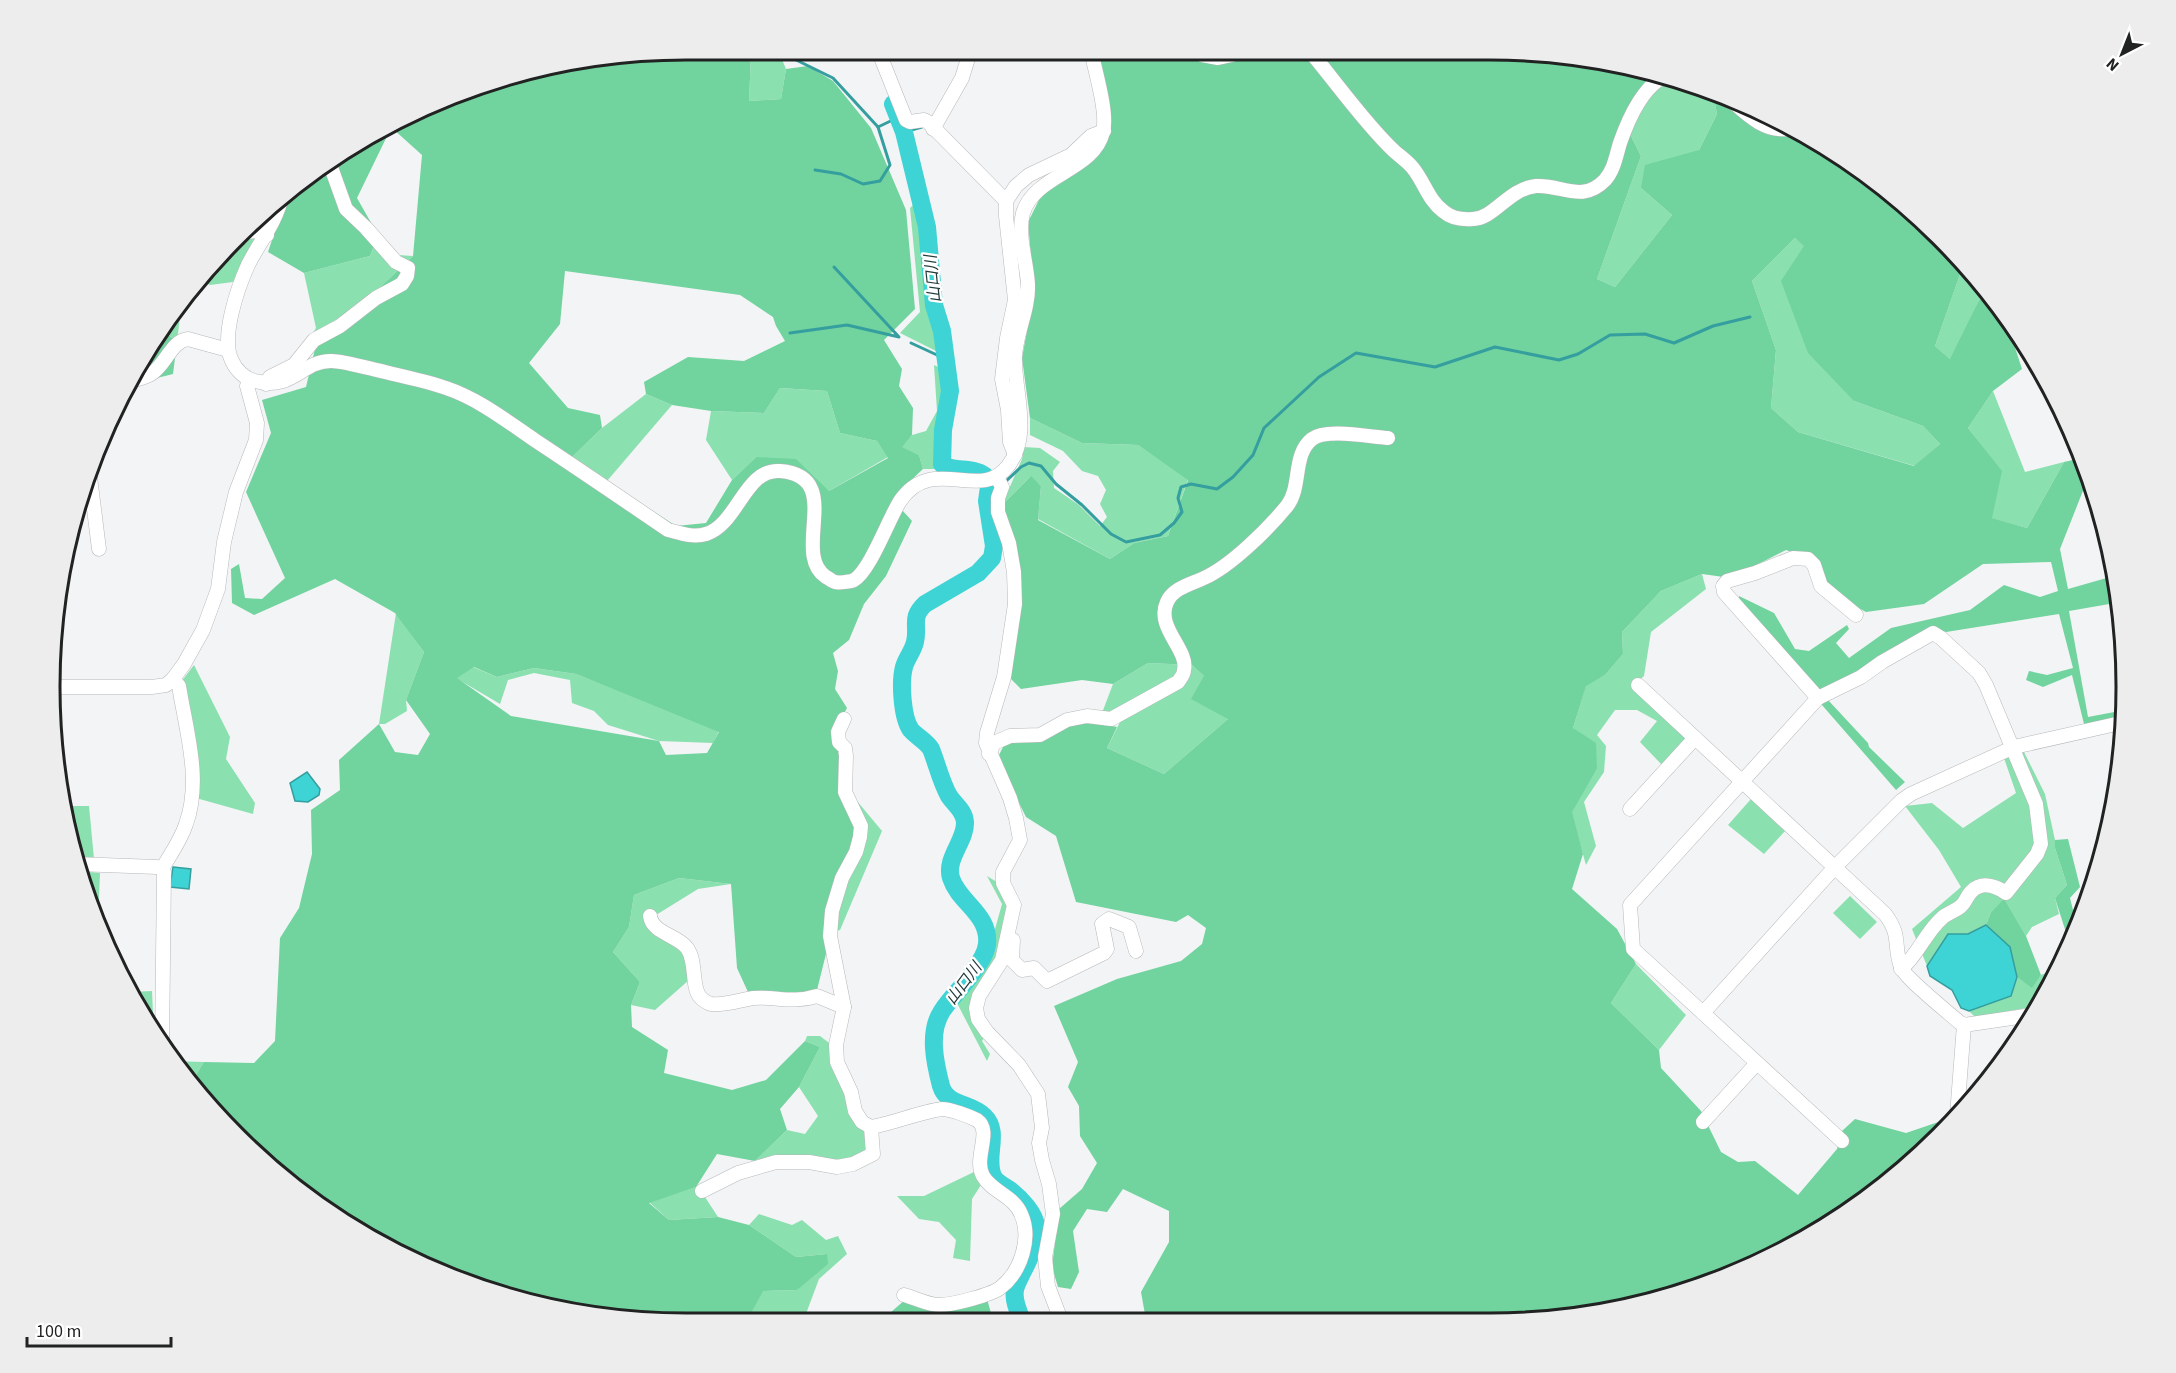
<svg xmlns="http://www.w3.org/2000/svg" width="2176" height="1373" viewBox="0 0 2176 1373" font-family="'Source Sans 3','Noto Sans JP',sans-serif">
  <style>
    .green { fill: #8be0b0 }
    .forest { fill: #71d39e; fill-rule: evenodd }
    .water { fill: #3ed3d4; stroke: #359e9f; stroke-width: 1.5 }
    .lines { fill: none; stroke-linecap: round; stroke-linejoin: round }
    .stream { stroke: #359e9f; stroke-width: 3 }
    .river { stroke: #3ed3d4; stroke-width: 18 }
    .minor-casing { stroke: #b6b8ba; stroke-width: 15 }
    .minor { stroke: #fff; stroke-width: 14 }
    .labels { text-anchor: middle; stroke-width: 4.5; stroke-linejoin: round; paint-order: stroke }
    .water-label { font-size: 16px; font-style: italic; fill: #233c3b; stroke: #fff }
    .rim { fill: none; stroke: #212222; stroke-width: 3 }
  </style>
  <rect width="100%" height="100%" fill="#f3f4f6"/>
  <g class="green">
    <polygon points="751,55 781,57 786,69 781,99 749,101"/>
    <polygon points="1649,76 1713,93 1717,114 1699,150 1641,188 1672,215 1615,287 1597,279 1641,156 1623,120"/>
    <polygon points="915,203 922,226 927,301 940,353 900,333 920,312 910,208"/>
    <polygon points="244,232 255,239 233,282 210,285 199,280"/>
    <polygon points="378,235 398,255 413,256 315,349 296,360 316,328 304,273 370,256"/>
    <polygon points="1795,238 1805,245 1854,401 1923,426 1940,444 1915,466 1798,432 1771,408 1776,350 1752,281"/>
    <polygon points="1964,263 1990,297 1979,300 1951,360 1935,346"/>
    <polygon points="181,298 182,298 177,342 161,329"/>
    <polygon points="934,365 944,370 947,390 937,430 937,469 923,469 919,455 901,447 912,435 926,431 937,411"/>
    <polygon points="780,388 827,391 840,433 877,441 888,457 829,491 756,457 732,480 706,440 711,411 764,413"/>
    <polygon points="1993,391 2025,472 2064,462 2027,528 1991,518 2001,471 1968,428"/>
    <polygon points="646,394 672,405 607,481 571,458 602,428"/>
    <polygon points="1030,418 1082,443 1138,445 1188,479 1168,536 1134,543 1110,559 1038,519 1041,486 1030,477 1002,505 1022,459 1024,447 1040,448 1060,462 1053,471 1054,488 1079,505 1100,526 1107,517 1100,504 1106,490 1098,476 1082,471 1063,451 1030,435"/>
    <polygon points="1702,574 1706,589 1651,632 1644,676 1633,686 1688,737 1663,766 1640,742 1657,721 1637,710 1615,710 1597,735 1606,746 1604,772 1584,802 1596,846 1586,865 1571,812 1597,769 1573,728 1586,685 1605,675 1623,654 1622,632 1661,591"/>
    <polygon points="396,613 424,652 406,700 407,711 385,724 379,724"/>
    <polygon points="1148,663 1192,665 1204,676 1228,719 1164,774 1107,748 1122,718 1102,713 1113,684"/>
    <polygon points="194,665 230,737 226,759 255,803 253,814 196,798 181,682"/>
    <polygon points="473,667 497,677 534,668 576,674 719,731 713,743 659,741 608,725 594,711 572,703 570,680 534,673 508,680 500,704 456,678"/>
    <polygon points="2024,752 2045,794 2055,840 2055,848 2067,885 2055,898 2059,914 2032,927 2026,936 2004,900 1991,912 1986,925 1968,934 1948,934 1927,966 1912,929 1961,887 1939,850 1905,806 1932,803 1963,828 2016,793 2004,758"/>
    <polygon points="852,795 882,831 840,930 834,932"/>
    <polygon points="1751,799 1785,831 1764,854 1728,825"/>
    <polygon points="65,806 89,806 94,859 73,857"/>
    <polygon points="79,871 100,873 98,922"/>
    <polygon points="987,876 1000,884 1010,906 997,961 972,999 985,1036 982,1041 990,1054 987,1061 957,1003 987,958 992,942 989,929 995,929 1002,904"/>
    <polygon points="679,878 731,884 698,889 656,915 684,953 689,980 655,1010 631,1005 640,982 613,952 629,927 634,895"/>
    <polygon points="1850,896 1877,922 1860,939 1833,913"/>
    <polygon points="1636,964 1686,1015 1659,1050 1611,1003"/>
    <polygon points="2062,966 2038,1006 1975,1017 1969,1011 2011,996 2017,977 2032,987 2041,975"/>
    <polygon points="152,991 154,1036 129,992"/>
    <polygon points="807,1036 820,1036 832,1045 866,1129 870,1152 846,1162 809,1158 755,1161 787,1130 805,1134 818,1116 799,1087 820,1047 805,1041"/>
    <polygon points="172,1061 204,1062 190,1084"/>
    <polygon points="976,1171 981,1185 972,1199 970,1261 953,1258 956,1240 939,1222 919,1219 897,1196 924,1196"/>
    <polygon points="696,1187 703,1194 718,1217 669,1220 649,1202"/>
    <polygon points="759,1214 792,1225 802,1220 826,1240 838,1236 847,1254 819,1279 804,1319 748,1319 762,1291 797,1290 827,1254 796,1257 749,1225"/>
  </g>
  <g class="forest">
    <path d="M 603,55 L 751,55 L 749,101 L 781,99 L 786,69 L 808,66 L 833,81 L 871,128 L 906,210 L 915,309 L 884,340 L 902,369 L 899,386 L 913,408 L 912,435 L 902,447 L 919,455 L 923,469 L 907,484 L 902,510 L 912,521 L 886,576 L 864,604 L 849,640 L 833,653 L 838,671 L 835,689 L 847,708 L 832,736 L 843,751 L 857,829 L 817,990 L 799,997 L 748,992 L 737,968 L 731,884 L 679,878 L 634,895 L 629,927 L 613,952 L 640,982 L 631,1005 L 632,1027 L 668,1050 L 664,1073 L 732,1090 L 766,1080 L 805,1041 L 820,1047 L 799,1087 L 780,1109 L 787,1130 L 755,1161 L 717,1154 L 696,1187 L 649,1203 L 669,1220 L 718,1217 L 749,1225 L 796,1257 L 827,1254 L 828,1264 L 797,1290 L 763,1291 L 748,1319 L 709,1319 L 682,1316 L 680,1318 L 604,1318 L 443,1275 L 298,1192 L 208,1107 L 190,1084 L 204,1062 L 254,1063 L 275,1041 L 280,938 L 299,908 L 312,854 L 311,810 L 340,790 L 339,760 L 379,724 L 395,752 L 418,755 L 430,734 L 406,700 L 424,652 L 395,613 L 335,579 L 254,615 L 232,603 L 231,569 L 239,564 L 245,598 L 262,599 L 285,578 L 246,492 L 271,433 L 262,400 L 306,387 L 315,349 L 413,256 L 422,155 L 392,128 L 482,83 ZM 565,271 L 740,295 L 773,317 L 776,326 L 785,341 L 744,361 L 688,357 L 644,382 L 646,394 L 672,405 L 711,411 L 764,413 L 780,388 L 827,391 L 840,433 L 877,441 L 888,458 L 829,491 L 796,459 L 756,457 L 732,480 L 706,523 L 676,526 L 571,458 L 602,428 L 600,415 L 568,408 L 529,363 L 560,324 ZM 474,667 L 497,677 L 534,668 L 576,674 L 719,732 L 707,753 L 666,755 L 659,741 L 511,716 L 457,678 Z"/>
    <path d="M 1099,55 L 1572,55 L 1649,76 L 1623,120 L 1641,156 L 1597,279 L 1615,287 L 1672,215 L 1641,188 L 1645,165 L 1699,150 L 1717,114 L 1713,93 L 1734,98 L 1878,181 L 1964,263 L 1935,346 L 1950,359 L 1979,300 L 1990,297 L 2006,320 L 2022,369 L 1993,391 L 1968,428 L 2002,471 L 1992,518 L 2027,528 L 2064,462 L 2082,458 L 2088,476 L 2093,482 L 2121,602 L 2069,611 L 2088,717 L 2125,710 L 2125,716 L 2084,724 L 2072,675 L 2043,687 L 2026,680 L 2029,671 L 2047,675 L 2073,668 L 2059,614 L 1946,632 L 1932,628 L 1828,700 L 1868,743 L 1869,747 L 1905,782 L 1896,790 L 1822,705 L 1819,694 L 1739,605 L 1739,596 L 1774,613 L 1795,649 L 1809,651 L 1847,625 L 1849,629 L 1836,643 L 1849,658 L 1891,628 L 1970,610 L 2004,585 L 2040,597 L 2058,591 L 2051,562 L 1983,564 L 1924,604 L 1866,612 L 1826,591 L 1812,559 L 1786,550 L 1731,578 L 1702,574 L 1661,591 L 1622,632 L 1623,654 L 1605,675 L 1586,686 L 1573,728 L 1596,743 L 1597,769 L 1572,812 L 1583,854 L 1572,889 L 1617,929 L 1636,964 L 1611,1003 L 1659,1050 L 1661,1068 L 1701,1111 L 1721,1152 L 1738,1162 L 1755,1161 L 1798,1195 L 1837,1149 L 1842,1131 L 1855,1119 L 1906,1133 L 1956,1116 L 1922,1152 L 1909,1155 L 1904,1169 L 1772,1258 L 1655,1302 L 1532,1322 L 1146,1320 L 1141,1292 L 1169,1242 L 1169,1211 L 1123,1189 L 1107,1212 L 1087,1209 L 1073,1231 L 1079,1272 L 1071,1289 L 1058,1287 L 1052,1267 L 1059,1209 L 1082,1189 L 1097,1163 L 1080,1136 L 1079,1106 L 1068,1087 L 1078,1062 L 1054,1006 L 1117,979 L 1181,961 L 1202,944 L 1206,928 L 1188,915 L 1176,922 L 1076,902 L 1056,836 L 1026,817 L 997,759 L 1005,743 L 1081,720 L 1117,727 L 1107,748 L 1164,774 L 1228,719 L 1191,699 L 1204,676 L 1192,665 L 1148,663 L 1113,684 L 1082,680 L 1021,689 L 1010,678 L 1021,573 L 1002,505 L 1031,476 L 1041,486 L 1038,520 L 1110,559 L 1134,543 L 1168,536 L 1188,480 L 1138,445 L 1082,443 L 1030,418 L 1022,358 L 1034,292 L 1028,222 L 1041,196 L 1098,156 L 1111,127 ZM 1795,238 L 1804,246 L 1781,281 L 1808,353 L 1854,401 L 1923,426 L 1940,444 L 1914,466 L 1798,432 L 1771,408 L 1776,350 L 1752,281 ZM 2088,478 L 2110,577 L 2068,589 L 2060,549 Z"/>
    <polygon points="391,128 357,198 378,235 370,256 304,273 268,252 274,234 245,230 257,218 263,217 263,212 266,208 332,157"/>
    <polygon points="161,329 177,342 173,374 137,383 125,390 135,368"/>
    <polygon points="2068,839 2080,887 2070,898 2073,910 2083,908 2070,945 2055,898 2067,885 2055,848 2055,840"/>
    <polygon points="2004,899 2026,936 2041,975 2032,988 2017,977 2010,947 1986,925 1991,912"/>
    <polygon points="906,1299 948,1311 987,1299 993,1320 860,1319 890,1313"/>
  </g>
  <g class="water">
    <polygon points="307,772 320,789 319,795 308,802 295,801 290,783"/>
    <polygon points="173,867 191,869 189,889 170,887"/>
    <polygon points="1986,925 2010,947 2017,977 2011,996 1969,1011 1961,1008 1952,990 1930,976 1927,966 1948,934 1968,934"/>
  </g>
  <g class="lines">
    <g class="stream">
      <polyline points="786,55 833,78 878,127 899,117"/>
      <polyline points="904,132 922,127"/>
      <polyline points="815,170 841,174 863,184 880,181 890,165 878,127"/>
      <polyline points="790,333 847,325 899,337 834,267"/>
      <polyline points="911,343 937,355 946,363"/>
      <polyline points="1004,483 1021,467 1029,463 1041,466 1056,484 1082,505 1111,534 1126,542 1160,535 1174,523 1182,512 1178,498 1181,487 1191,484 1217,489 1233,477 1253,455 1264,428 1319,377 1356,353 1435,367 1495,347 1559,360 1578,354 1610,335 1645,334 1674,343 1713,326 1750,317"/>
      <polyline points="989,493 998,486"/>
    </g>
    <g class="river">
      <path d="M 893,104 L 904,132 L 927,227 L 934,305 L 942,331 L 950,391 L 943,430 L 942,464 C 953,473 972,466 985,476"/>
      <path d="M 989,487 L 987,501 L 994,546 L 992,558 L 978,573 L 925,604 C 910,618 919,625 915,642 C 913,651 906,659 904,667 C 900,682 902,718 911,730 C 917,737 926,741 931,749 C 937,764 941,782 949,796 C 955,805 964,810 965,822 C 966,841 945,858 951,878 C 959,903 990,914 987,944 C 986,954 979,964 973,972 C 964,986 951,997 942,1011 C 928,1032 935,1063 941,1086 C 947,1106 971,1103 984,1116 C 1001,1132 984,1157 993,1176 C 996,1182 1004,1186 1010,1190 C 1020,1198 1035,1213 1036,1226 C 1038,1241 1029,1260 1022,1273 C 1020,1278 1016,1284 1015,1290 C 1013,1300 1018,1311 1022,1320"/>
    </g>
    <defs>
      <g id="minor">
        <polyline points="880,55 906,120 910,122 924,120 928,122 1006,201"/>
        <polyline points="1202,55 1218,58 1232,55"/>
        <path d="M 1313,55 C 1338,85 1364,122 1392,149 C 1398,155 1406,160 1412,167 C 1424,181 1428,200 1443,211 C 1451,218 1462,220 1473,219 C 1495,218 1508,189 1536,186 C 1561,184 1582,204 1605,180 C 1614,170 1616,156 1620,143 C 1628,120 1640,92 1660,79"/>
        <path d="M 1726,96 C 1744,111 1762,132 1787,129"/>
        <polyline points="933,129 962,78 969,55"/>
        <path d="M 282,196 C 276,223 260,241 248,265 C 238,287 220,338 232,361 C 236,370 245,379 255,381 C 294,391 301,361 331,361 C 344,361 371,369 385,372 C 405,377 426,381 446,388 C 479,399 508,422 536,441 C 580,470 624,500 668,530 C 680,533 693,538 706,534 C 738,524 745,468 780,471 C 846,476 790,553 826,577 C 829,578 831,581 835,582 C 838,583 850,582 854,580 C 870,571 889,518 900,501 C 933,453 980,503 1008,466 C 1032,435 1014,392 1015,357 C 1016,333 1029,309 1028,285 C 1027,262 1017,235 1023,213 C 1035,174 1094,171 1103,132 C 1108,114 1096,74 1092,55"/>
        <path d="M 241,235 C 251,230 256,230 267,235"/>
        <path d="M 129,382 C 136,379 145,378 151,374 C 166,365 171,341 188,339 L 228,350"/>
        <polyline points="266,384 270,377 294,365 314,340 340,326 376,298 402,284 407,276 408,268 396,262 366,228 346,209 332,170 326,162"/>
        <polyline points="1015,455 1010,442 1008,410 1002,379 1007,338 1015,300 1006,216 1006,201 1016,186 1029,175 1071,155 1091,136 1104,131"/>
        <polyline points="89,469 99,549"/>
        <polyline points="997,477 1002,487 998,498 998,512 1009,543 1014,572 1015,604 1004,677 987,733 986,743 1010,798 1016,818 1020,840 1003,872 1003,883 1014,905 1002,960 979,996 976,1008 978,1019 987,1032 1019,1065 1038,1094 1042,1128 1039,1143 1042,1160 1049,1184 1053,1214 1045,1257 1048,1286 1061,1320"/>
        <path d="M 1638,685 L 1885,914 C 1902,936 1893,946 1901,967 C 1904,977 1949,1013 1959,1022 L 1964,1025 L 2032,1015"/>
        <polyline points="50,687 152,687 166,685 173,679 184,664 203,630 218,589 224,542 236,492 256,440 257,423 247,386 249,380"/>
        <polyline points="1818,698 1724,592 1723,586 1727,581 1755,573 1793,558 1808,559 1814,565 1821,586 1856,615"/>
        <path d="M 844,719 L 838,732 L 839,742 L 845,748 L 846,756 L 845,792 L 861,826 L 860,837 L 856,852 L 842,878 L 832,911 L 830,936 L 844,1007 L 836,1045 L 837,1062 L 851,1092 L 855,1111 L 862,1122 L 871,1127 C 895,1123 919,1112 942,1109 C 950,1109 969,1116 977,1120 C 993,1131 973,1158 983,1176 C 992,1192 1014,1196 1021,1214 C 1032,1238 1021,1272 1000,1288 C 991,1295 952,1305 939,1305 C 928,1305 915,1298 904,1295"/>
        <path d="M 989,754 L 994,743 L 1010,736 L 1040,735 L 1067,720 L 1087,716 L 1111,719 L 1178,682 C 1180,679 1184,675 1184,670 C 1189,650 1155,627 1167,602 C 1173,588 1191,584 1204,578 C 1231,566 1268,529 1287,506 C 1302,487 1292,455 1312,439 C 1326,428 1370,437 1388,438"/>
        <polyline points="1630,809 1695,738"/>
        <polyline points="76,864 157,867 162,869"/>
        <path d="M 650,916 C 652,933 677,935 687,948 C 697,962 691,986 700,997 C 703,1000 707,1003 711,1004 C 724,1006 740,1000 753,998 C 777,996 791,1004 817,996 L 844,1007"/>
        <polyline points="1013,940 1012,960 1022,970 1034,968 1047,981 1104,953 1107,949 1102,924 1109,919 1129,927 1136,951"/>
        <path d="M 1901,969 C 1918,955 1925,933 1942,918 C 1947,913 1956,911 1961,906 C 1966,902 1967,895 1972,891 C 1982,881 1996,886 2006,893 L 2037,854 L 2041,844 L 2036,804 L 1986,685 L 1979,673 L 1941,638 L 1933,633 L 1882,662 L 1861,677 L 1818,698 L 1630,905 L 1633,949 L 1703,1013 L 1835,867 L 1901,801 L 1911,794 L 2014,747 L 2125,722"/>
        <polyline points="1703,1013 1842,1141"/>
        <path d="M 162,1047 L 164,872 L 162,869 C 170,855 181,840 186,824 C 202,780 186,730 179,686 L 173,679"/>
        <polyline points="1957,1115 1964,1025"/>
        <polyline points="1703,1122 1757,1063"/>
        <polyline points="702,1191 738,1173 776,1162 809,1162 837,1167 853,1164 873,1154 871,1127"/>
      </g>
    </defs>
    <use href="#minor" class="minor-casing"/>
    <use href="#minor" class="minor"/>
  </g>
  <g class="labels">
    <g class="water-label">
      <text transform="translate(932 279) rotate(-96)" y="6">山口川</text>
      <text transform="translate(963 983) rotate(-53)" y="6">山口川</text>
    </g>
  </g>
  <path d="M0 0H2176V1373H0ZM686 60H1490A626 626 0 0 1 2116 686V687A626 626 0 0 1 1490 1313H686A626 626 0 0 1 60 687V686A626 626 0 0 1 686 60Z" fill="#ededed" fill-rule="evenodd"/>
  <path class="rim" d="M686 60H1490A626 626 0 0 1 2116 686V687A626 626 0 0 1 1490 1313H686A626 626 0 0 1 60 687V686A626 626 0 0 1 686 60Z"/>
  <g transform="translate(2122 54) rotate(222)" stroke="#ffffff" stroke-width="4.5" paint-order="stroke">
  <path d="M0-4.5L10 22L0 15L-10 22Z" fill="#212222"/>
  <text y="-9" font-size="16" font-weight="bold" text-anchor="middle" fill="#212222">N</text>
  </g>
  <path d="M27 1337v9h144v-9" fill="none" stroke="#212222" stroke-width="3"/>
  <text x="36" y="1337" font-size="18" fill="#212222" stroke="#ffffff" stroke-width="4.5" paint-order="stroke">100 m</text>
</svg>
